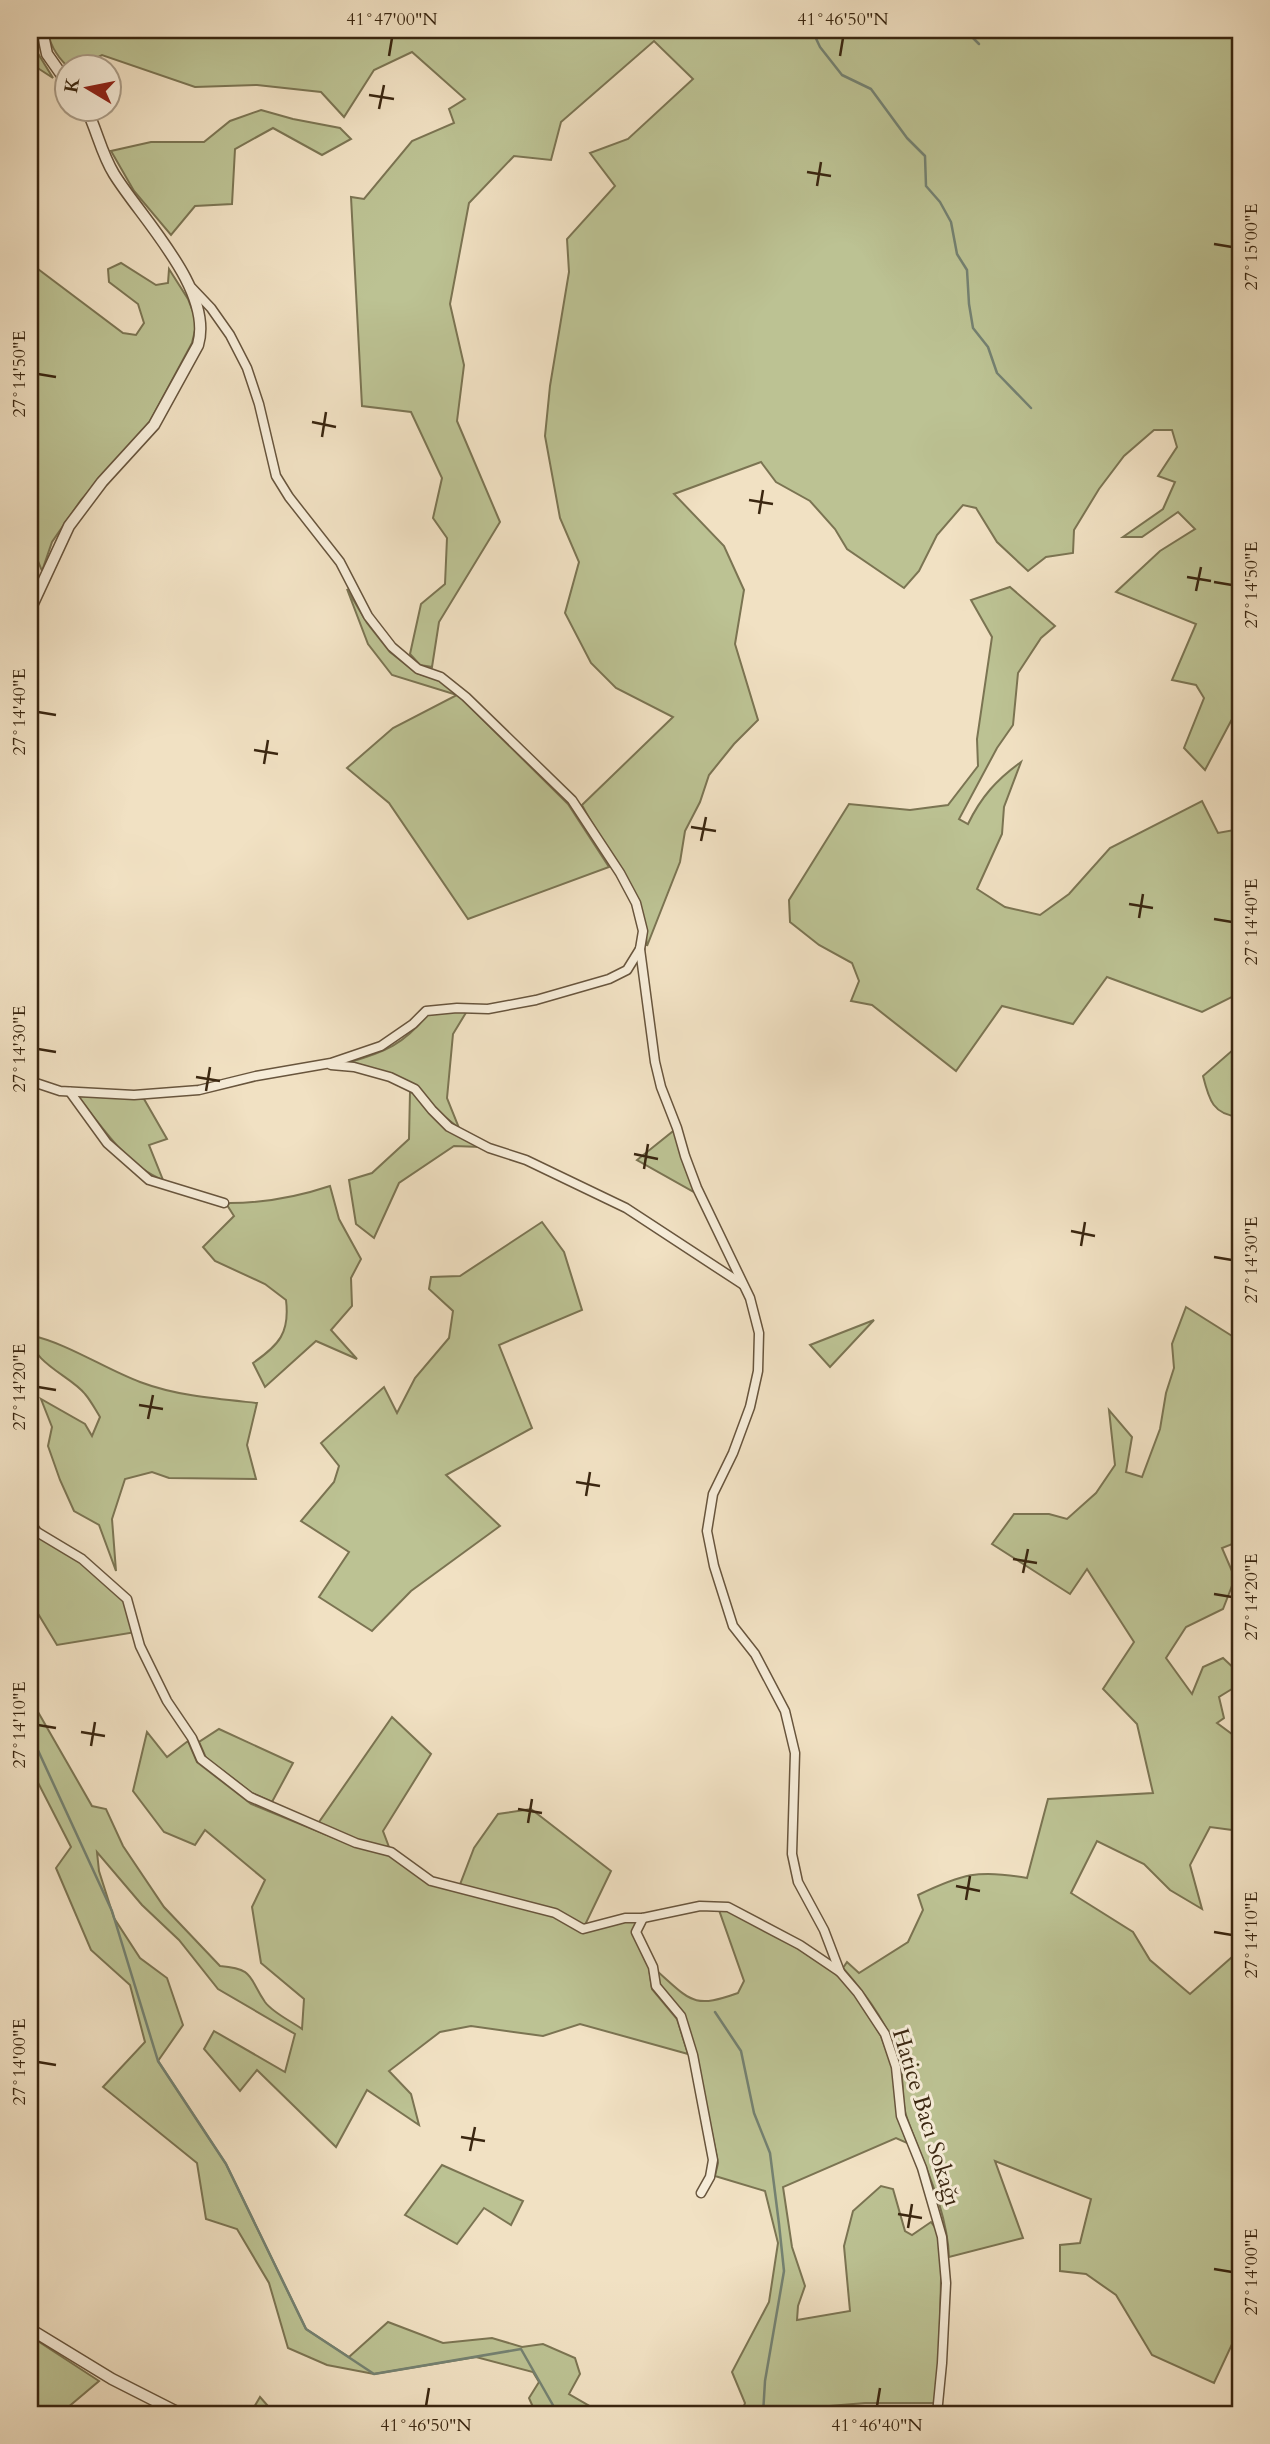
<svg xmlns="http://www.w3.org/2000/svg" width="1270" height="2444" viewBox="0 0 1270 2444" font-family="Cardo,serif">
  <style>
    .green { fill: #bcc293; stroke: #7b7452; stroke-width: 2 }
    .lines { fill: none; stroke-linecap: round; stroke-linejoin: round }
    .stream { stroke: #748171; stroke-width: 2.5 }
    .minor-casing { stroke: #68553d; stroke-width: 11 }
    .tertiary-casing { stroke: #68553d; stroke-width: 13 }
    .minor { stroke: #f6ecd8; stroke-width: 8 }
    .tertiary { stroke: #f6ecd8; stroke-width: 10 }
    .ticks { fill: none; stroke: #3a2610; stroke-width: 2.5 }
    .labels { text-anchor: middle; stroke-width: 6; stroke-linejoin: round; paint-order: stroke }
    .street-label { font-size: 23px; fill: #3a2610; stroke: #f6ecd8 }
    .neatline { fill: none; stroke: #3a2610; stroke-width: 2.5 }
    .ticks-label { font-size: 18px; text-anchor: middle; fill: #3a2610 }
  </style>
  <rect width="100%" height="100%" fill="#f1e1c3"/>
  <filter id="stains"><feTurbulence type="fractalNoise" baseFrequency=".00286" numOctaves="4"/><feColorMatrix values="0 0 0 0 .2 0 0 0 0 .09 0 0 0 0 .02 0 0 0 .5 -.17"/></filter>
  <radialGradient id="worn" r=".72"><stop offset=".6" stop-color="#630" stop-opacity="0"/><stop offset="1" stop-color="#630" stop-opacity=".3"/></radialGradient>
  <g class="green">
    <path d="M 48,30 L 1240,30 L 1240,664 L 1234,676 L 1240,678 L 1240,727 L 1231,721 L 1205,770 L 1184,748 L 1204,698 L 1196,685 L 1172,680 L 1196,624 L 1116,592 L 1160,551 L 1195,529 L 1178,512 L 1142,537 L 1123,537 L 1163,509 L 1175,482 L 1158,476 L 1177,447 L 1172,430 L 1154,430 L 1124,456 L 1099,489 L 1074,530 L 1073,553 L 1046,557 L 1028,571 L 997,542 L 976,508 L 963,505 L 937,535 L 919,571 L 904,588 L 847,549 L 835,529 L 810,501 L 776,482 L 761,462 L 674,494 L 724,546 L 744,590 L 735,644 L 758,720 L 734,744 L 709,775 L 700,802 L 685,831 L 680,862 L 647,946 C 644,887 607,854 582,805 L 673,717 L 616,688 L 591,663 L 565,613 L 579,562 L 560,518 L 545,436 L 550,386 L 569,272 L 567,239 L 615,186 L 590,153 L 628,139 L 693,79 L 654,41 L 561,122 L 551,160 L 514,156 L 469,203 L 450,304 L 464,365 L 457,421 L 500,522 L 439,622 L 432,667 L 420,665 L 410,654 L 421,604 L 445,584 L 447,538 L 433,518 L 442,478 L 411,412 L 362,406 L 351,197 L 364,199 L 412,141 L 454,123 L 449,109 L 465,99 L 412,52 L 374,70 L 344,117 L 321,92 L 257,85 L 195,87 L 102,55 L 81,66 L 67,66 C 57,56 49,44 48,30 Z"/>
    <polygon points="30,45 34,47 53,78 30,63"/>
    <polygon points="261,110 293,119 340,128 351,139 322,155 273,128 235,149 232,204 195,206 171,235 134,191 111,151 151,142 204,142 230,121"/>
    <polygon points="30,263 123,333 136,335 144,323 138,304 109,282 108,269 121,263 156,285 168,283 169,269 188,299 197,322 192,343 149,423 81,500 52,542 42,571 30,541"/>
    <path d="M 1010,587 L 1055,626 L 1041,638 L 1018,673 L 1013,725 L 997,748 L 959,819 L 968,824 C 981,797 997,779 1021,762 L 1004,807 L 1002,834 L 977,889 L 1005,907 L 1040,915 L 1069,894 L 1110,848 L 1202,801 L 1218,833 L 1240,829 L 1240,993 L 1202,1012 L 1107,977 L 1073,1024 L 1002,1006 L 956,1071 L 872,1005 L 851,1001 L 859,981 L 852,963 L 819,945 L 790,922 L 789,900 L 849,804 L 910,810 L 948,805 L 978,766 L 977,739 L 992,637 L 971,600 Z"/>
    <polygon points="347,589 367,623 390,652 417,673 439,680 458,695 568,804 609,867 468,919 389,803 347,768 393,728 457,695 392,675 368,644"/>
    <path d="M 457,1011 L 467,1011 L 453,1034 L 447,1098 L 459,1128 L 390,1074 L 350,1062 C 385,1052 404,1044 427,1015 Z"/>
    <path d="M 1234,1049 L 1240,1050 L 1240,1117 C 1213,1115 1209,1100 1203,1076 Z"/>
    <path d="M 410,1092 L 414,1093 C 438,1124 446,1130 481,1147 L 454,1146 L 399,1183 L 374,1238 L 356,1224 L 349,1180 L 372,1173 L 409,1139 Z"/>
    <path d="M 78,1096 L 144,1099 L 167,1139 L 149,1145 L 163,1180 C 128,1167 100,1125 78,1096 Z"/>
    <polygon points="677,1128 701,1196 637,1160"/>
    <path d="M 330,1186 L 339,1219 L 361,1259 L 351,1278 L 352,1306 L 331,1330 L 357,1359 L 316,1341 L 265,1387 L 253,1363 C 279,1345 290,1333 286,1300 L 265,1284 L 215,1261 L 203,1247 L 234,1216 L 227,1205 L 230,1203 C 264,1203 297,1197 330,1186 Z"/>
    <polygon points="542,1222 564,1252 582,1310 499,1345 532,1428 446,1475 500,1526 411,1591 372,1631 319,1597 349,1552 301,1521 334,1482 339,1466 321,1443 384,1387 397,1413 415,1378 449,1338 453,1311 429,1289 431,1277 460,1276"/>
    <path d="M 1186,1307 L 1240,1341 L 1240,1541 L 1222,1548 L 1235,1578 L 1223,1609 L 1186,1627 L 1166,1658 L 1192,1694 L 1203,1667 L 1223,1658 L 1240,1674 L 1240,1684 L 1219,1697 L 1224,1718 L 1217,1723 L 1240,1740 L 1240,1831 L 1210,1827 L 1190,1865 L 1202,1909 L 1170,1890 L 1144,1864 L 1097,1841 L 1071,1893 L 1133,1932 L 1150,1960 L 1190,1994 L 1240,1950 L 1240,2327 L 1214,2383 L 1152,2355 L 1116,2295 L 1086,2274 L 1060,2271 L 1060,2245 L 1080,2243 L 1091,2199 L 995,2161 L 1023,2238 L 949,2257 C 947,2208 923,2164 907,2118 C 901,2103 904,2086 901,2070 C 894,2031 868,1997 843,1968 L 847,1962 L 859,1973 L 908,1942 L 923,1910 L 918,1895 C 962,1874 978,1869 1027,1878 L 1048,1799 L 1153,1793 L 1137,1724 L 1103,1689 L 1134,1642 L 1087,1569 L 1070,1594 L 992,1544 L 1014,1514 L 1049,1514 L 1067,1519 L 1096,1493 L 1115,1465 L 1109,1410 L 1132,1437 L 1126,1472 L 1142,1477 L 1160,1429 L 1166,1393 L 1174,1368 L 1172,1344 Z"/>
    <polygon points="874,1320 830,1367 810,1345"/>
    <path d="M 30,1335 C 69,1344 103,1368 140,1382 C 177,1396 218,1399 257,1403 L 247,1445 L 256,1479 L 169,1478 L 152,1472 L 125,1479 L 112,1519 L 116,1571 L 99,1525 L 74,1511 L 60,1480 L 48,1446 L 52,1427 L 41,1399 L 85,1424 L 92,1436 L 100,1417 C 95,1409 91,1401 85,1394 C 71,1376 31,1363 30,1335 Z"/>
    <polygon points="30,1522 82,1559 127,1599 136,1632 57,1645 37,1612 30,1629"/>
    <path d="M 30,1698 L 92,1806 L 106,1809 L 123,1846 L 164,1907 L 220,1966 C 255,1969 248,1977 265,2002 C 273,2013 291,2021 302,2029 L 304,1999 L 261,1963 L 252,1907 L 265,1880 L 205,1830 L 195,1845 L 164,1832 L 133,1791 L 147,1732 L 167,1757 L 188,1741 L 197,1762 L 251,1804 L 354,1846 L 317,1825 L 392,1717 L 431,1754 L 383,1831 L 389,1847 L 365,1844 L 391,1852 L 431,1881 L 459,1887 L 474,1848 L 498,1814 L 531,1809 L 611,1871 L 583,1929 L 626,1920 L 639,1921 L 633,1932 L 649,1967 L 652,1989 L 677,2019 L 688,2054 L 580,2024 L 543,2036 L 471,2026 L 440,2032 L 389,2071 L 411,2094 L 419,2125 L 367,2090 L 336,2147 L 257,2070 L 240,2091 L 204,2049 L 214,2031 L 285,2072 L 295,2034 L 218,1989 L 179,1940 L 142,1905 L 97,1852 L 99,1871 L 114,1918 L 140,1958 L 167,1978 L 183,2025 L 158,2061 L 226,2164 L 306,2329 L 349,2357 L 388,2322 L 443,2343 L 492,2338 L 522,2347 L 543,2344 L 575,2358 L 580,2374 L 569,2394 L 595,2409 L 608,2414 L 536,2414 L 529,2398 L 539,2382 L 533,2372 L 476,2357 L 374,2374 L 327,2365 L 288,2348 L 269,2283 L 237,2229 L 206,2219 L 197,2163 L 103,2087 L 145,2042 L 130,1985 L 91,1950 L 56,1868 L 71,1847 L 30,1767 Z"/>
    <polygon points="219,1729 293,1763 272,1802 252,1793 206,1758 199,1742"/>
    <path d="M 727,1909 L 799,1949 L 838,1975 L 856,1994 L 881,2036 L 893,2069 L 899,2119 L 907,2143 L 896,2138 L 783,2187 L 792,2247 L 805,2286 L 798,2306 L 797,2320 L 850,2311 L 844,2246 L 853,2211 L 881,2186 L 893,2189 L 905,2231 L 912,2235 L 931,2222 L 942,2237 L 939,2364 L 934,2403 L 865,2403 L 794,2409 L 791,2414 L 741,2414 L 745,2403 L 732,2372 L 769,2302 L 778,2243 L 765,2191 L 715,2176 L 718,2163 L 696,2054 L 684,2014 L 659,1985 L 657,1971 C 691,2001 693,2009 738,1993 L 744,1981 L 719,1910 Z"/>
    <polygon points="442,2165 523,2201 511,2225 484,2208 457,2244 405,2215"/>
    <polygon points="30,2336 99,2381 60,2414 30,2414"/>
    <polygon points="260,2397 275,2414 250,2414"/>
  </g>
  <g class="lines">
    <g class="stream">
      <polyline points="812,30 820,47 842,75 871,89 907,138 925,156 926,186 940,202 951,222 957,254 967,270 969,304 973,328 988,347 997,373 1031,408"/>
      <polyline points="965,30 979,44"/>
      <polyline points="30,1733 112,1911 158,2061 226,2164 306,2329 374,2374 521,2349 558,2414"/>
      <polyline points="715,2012 741,2051 754,2113 770,2153 779,2224 784,2271 765,2381 763,2414"/>
    </g>
    <defs>
      <g id="minor">
        <polyline points="640,949 655,1062 661,1087 677,1128 685,1156 697,1188 750,1298 759,1333 758,1371 750,1407 733,1453 713,1494 707,1531 714,1566 733,1626 755,1654 785,1711 795,1753 792,1854 798,1882 824,1930 840,1972 858,1993 885,2034 896,2067 901,2116 922,2168 942,2237 946,2283 942,2363 937,2414"/>
        <polyline points="331,1065 354,1067 390,1077 415,1089 432,1110 449,1127 489,1148 526,1160 626,1208 742,1284"/>
        <polyline points="30,1081 60,1091 134,1095 199,1090 256,1076 331,1063 381,1046 413,1024 426,1011 457,1008 488,1009 536,1000 609,979 627,970 640,949 643,931 636,903 620,873 572,800 466,697 441,677 418,669 392,647 368,616 340,562 289,497 276,476 259,404 247,368 230,335 211,308 192,288"/>
        <polyline points="70,1092 107,1143 149,1180 224,1203"/>
        <polyline points="30,1522 37,1532 82,1559 127,1599 140,1646 167,1701 192,1738 201,1759 250,1797 356,1843 391,1852 431,1881 555,1913 583,1929 625,1918 643,1918 700,1906 728,1907 800,1945 840,1972"/>
        <polyline points="643,1918 636,1932 653,1967 656,1986 681,2016 693,2055 713,2160 710,2177 701,2193"/>
      </g>
      <g id="tertiary">
        <polyline points="42,30 47,54 66,81"/>
        <path d="M 30,610 L 69,526 L 102,482 L 154,425 L 198,345 C 214,290 141,218 114,174 C 101,153 97,130 86,108"/>
        <polyline points="30,2329 112,2379 181,2414"/>
      </g>
    </defs>
    <use href="#minor" class="minor-casing"/>
    <use href="#tertiary" class="tertiary-casing"/>
    <use href="#minor" class="minor"/>
    <use href="#tertiary" class="tertiary"/>
  </g>
  <path class="ticks" d="M 389,56 L 392,38M 840,56 L 843,38M 369,95 L 394,99M 379,109 L 384,85M 807,172 L 831,176M 817,186 L 821,162M 1214,244 L 1232,247M 38,374 L 56,377M 312,422 L 336,427M 322,437 L 326,412M 749,500 L 773,504M 759,514 L 763,490M 1187,577 L 1211,581M 1214,582 L 1232,585M 1196,591 L 1201,567M 38,712 L 56,715M 254,750 L 278,754M 264,764 L 268,740M 691,827 L 716,831M 701,841 L 706,817M 1129,904 L 1153,908M 1139,918 L 1143,894M 1214,919 L 1232,922M 38,1049 L 56,1052M 196,1077 L 220,1081M 206,1091 L 210,1067M 634,1154 L 658,1159M 644,1169 L 648,1144M 1071,1231 L 1095,1236M 1081,1246 L 1085,1222M 1214,1257 L 1232,1260M 38,1387 L 56,1390M 139,1405 L 163,1409M 148,1419 L 153,1395M 576,1482 L 600,1486M 586,1496 L 590,1472M 1013,1559 L 1037,1563M 1023,1573 L 1028,1549M 1214,1594 L 1232,1597M 38,1725 L 56,1728M 81,1732 L 105,1736M 91,1746 L 95,1722M 518,1809 L 542,1813M 528,1823 L 532,1799M 956,1886 L 980,1891M 966,1900 L 970,1876M 1214,1932 L 1232,1935M 38,2062 L 56,2065M 461,2137 L 485,2141M 470,2151 L 475,2127M 898,2214 L 922,2218M 908,2228 L 912,2204M 1214,2269 L 1232,2272M 426,2406 L 429,2388M 877,2406 L 880,2388"/>
  <g class="labels">
    <g class="street-label">
      <text transform="translate(927 2117) rotate(73)" y="8">Hatice Bacı Sokağı</text>
    </g>
  </g>
  <rect width="1270" height="2444" fill="none" stroke="#f1e1c3" stroke-width="77"/>
  <g transform="translate(88 88) rotate(280)"><circle r="33" fill="#f6ecd8" stroke="#ab9d88" stroke-width="2"/>
  <path d="M0-5L12 26L0 18L-12 26Z" fill="#8f2418"/>
  <text y="-10" font-size="19" font-weight="bold" text-anchor="middle" fill="#3a2610">K</text>
  </g>
  <rect x="38" y="38" width="1194" height="2368" class="neatline"/>
  <g class="ticks-label">
    <text x="392" y="25">41°47'00"N</text>
    <text x="843" y="25">41°46'50"N</text>
    <text transform="translate(1251 247) rotate(-90)" y="6">27°15'00"E</text>
    <text transform="translate(19 374) rotate(-90)" y="6">27°14'50"E</text>
    <text transform="translate(1251 585) rotate(-90)" y="6">27°14'50"E</text>
    <text transform="translate(19 712) rotate(-90)" y="6">27°14'40"E</text>
    <text transform="translate(1251 922) rotate(-90)" y="6">27°14'40"E</text>
    <text transform="translate(19 1049) rotate(-90)" y="6">27°14'30"E</text>
    <text transform="translate(1251 1260) rotate(-90)" y="6">27°14'30"E</text>
    <text transform="translate(19 1387) rotate(-90)" y="6">27°14'20"E</text>
    <text transform="translate(1251 1597) rotate(-90)" y="6">27°14'20"E</text>
    <text transform="translate(19 1725) rotate(-90)" y="6">27°14'10"E</text>
    <text transform="translate(1251 1935) rotate(-90)" y="6">27°14'10"E</text>
    <text transform="translate(19 2062) rotate(-90)" y="6">27°14'00"E</text>
    <text transform="translate(1251 2272) rotate(-90)" y="6">27°14'00"E</text>
    <text x="426" y="2431">41°46'50"N</text>
    <text x="877" y="2431">41°46'40"N</text>
  </g>
  <rect width="100%" height="100%" filter="url(#stains)"/>
  <rect width="100%" height="100%" fill="url(#worn)"/>
</svg>
